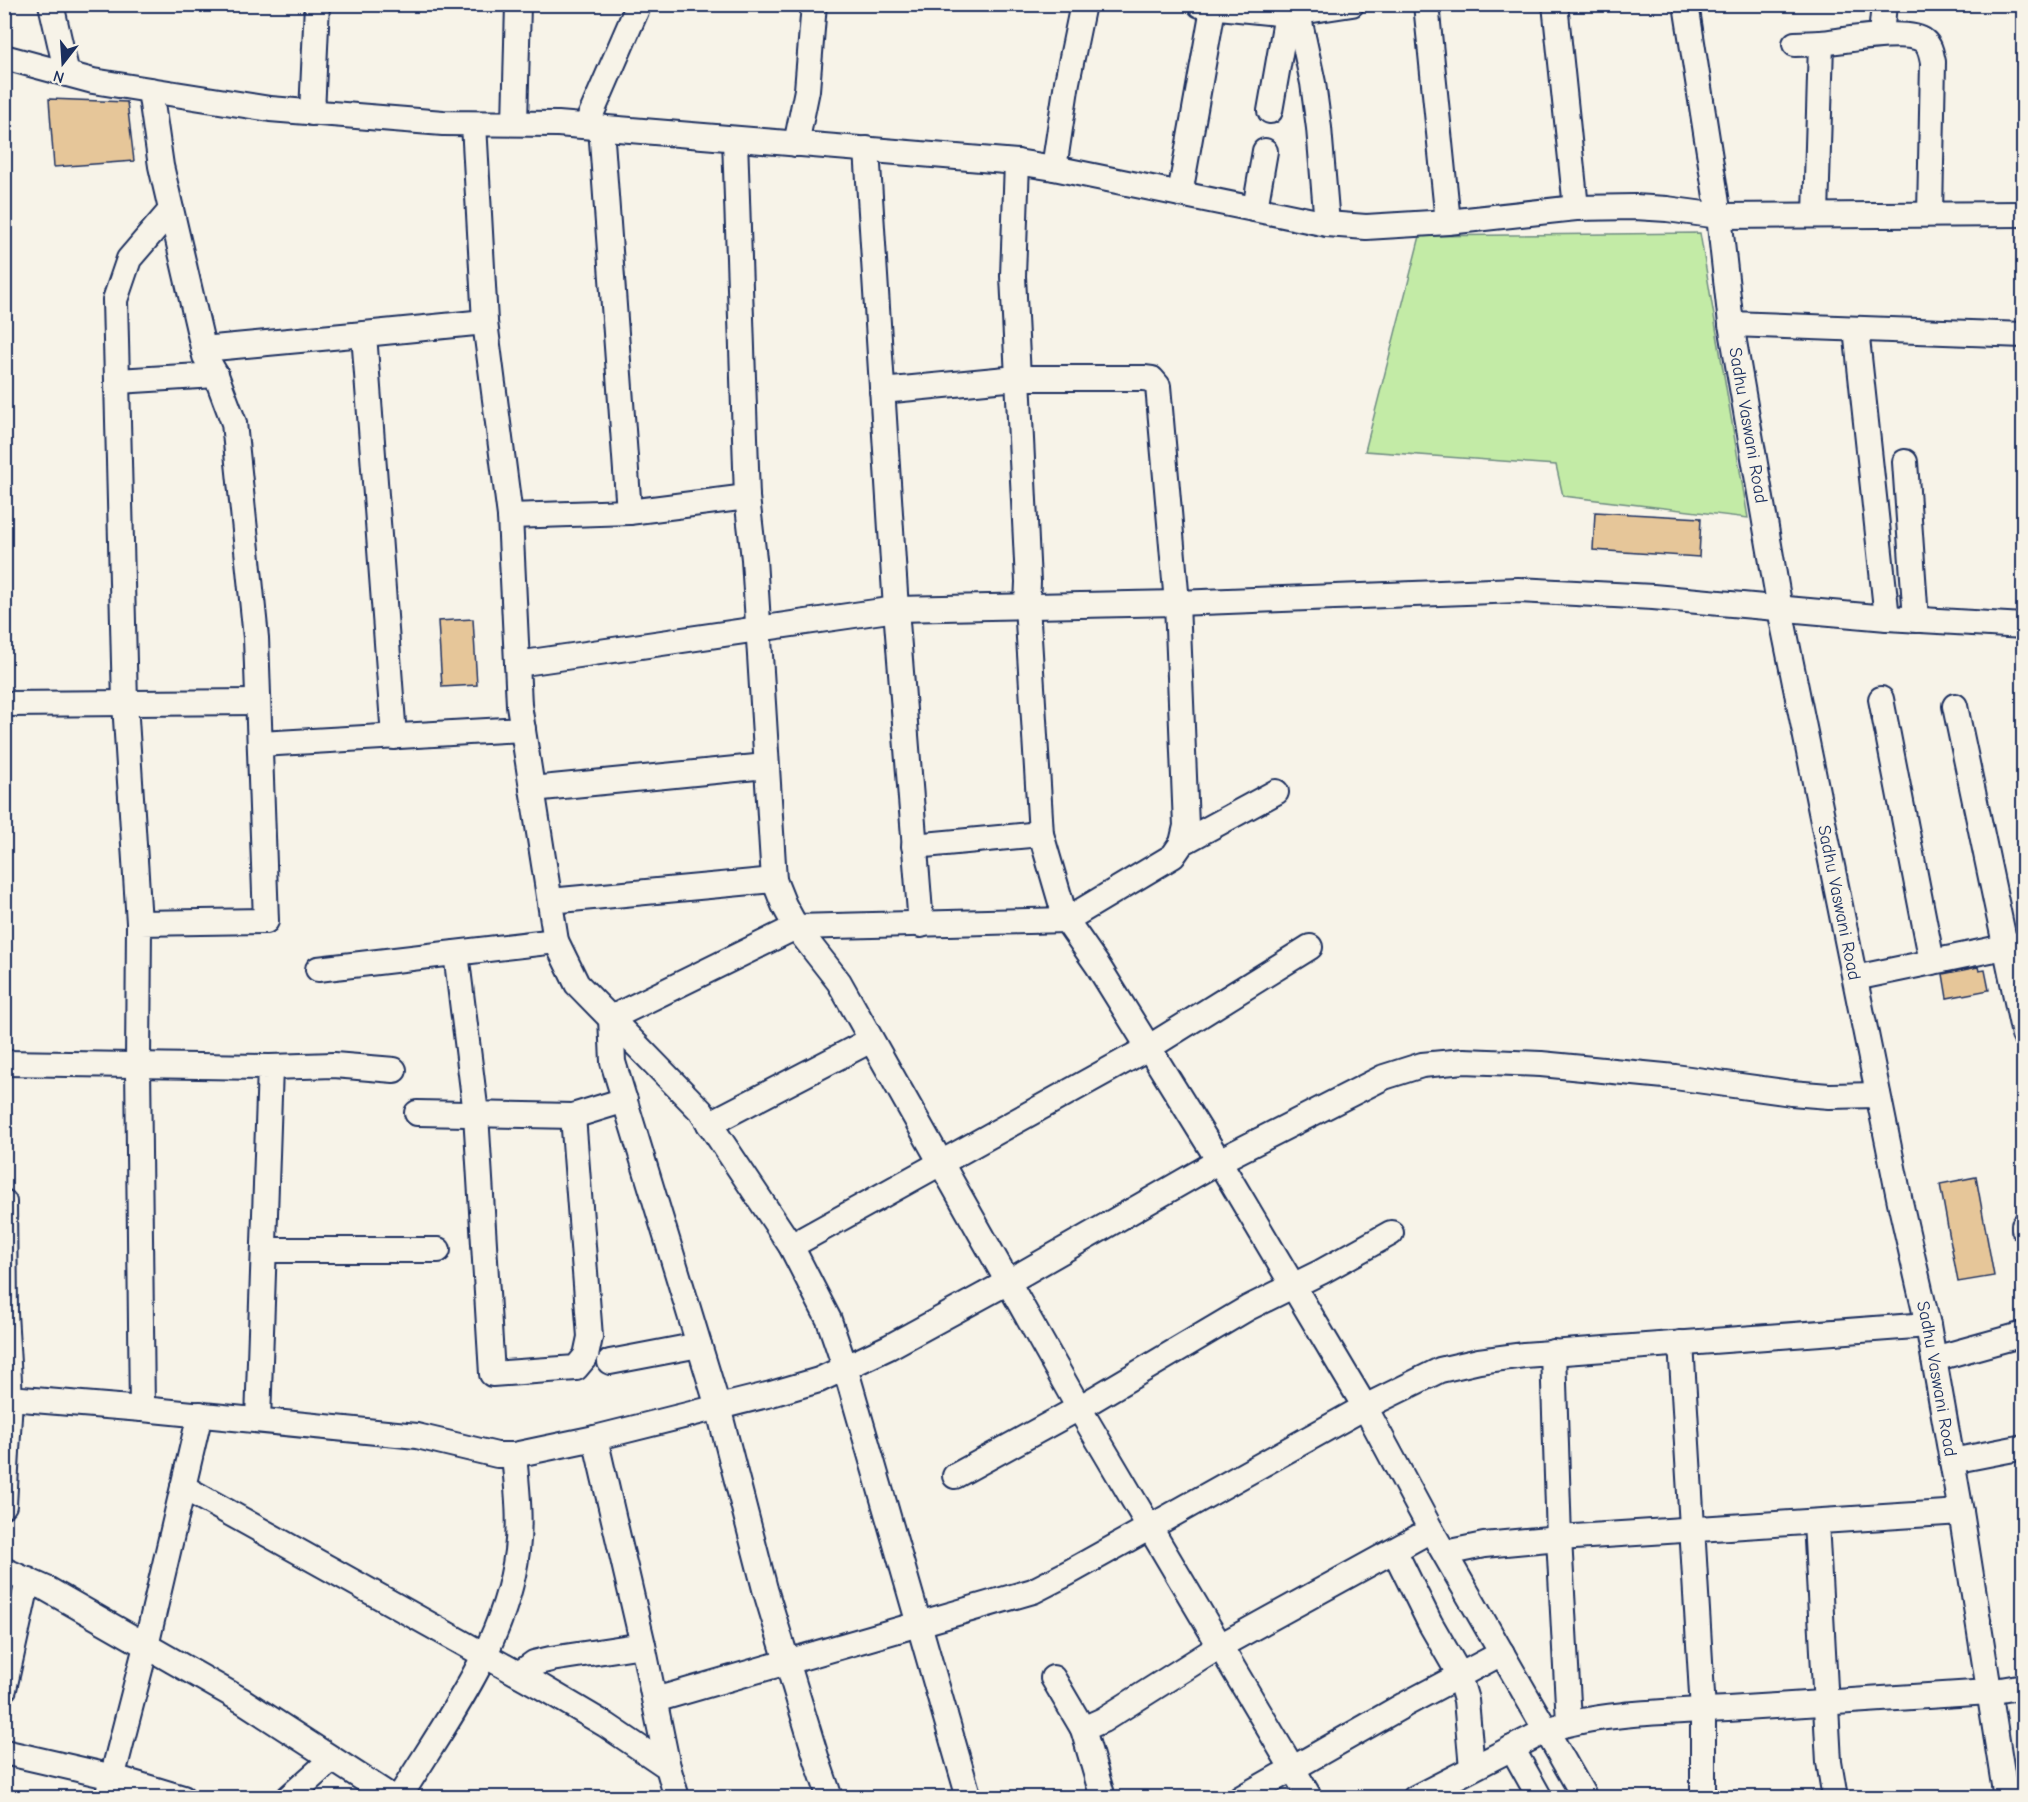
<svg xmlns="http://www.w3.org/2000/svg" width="2028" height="1802" viewBox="0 0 2028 1802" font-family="'Comic Neue',sans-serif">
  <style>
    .green { fill: #c3eba6; stroke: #6f8d82; stroke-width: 1.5 }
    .building { fill: #e6c699; stroke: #1b2f5e; stroke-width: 1.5 }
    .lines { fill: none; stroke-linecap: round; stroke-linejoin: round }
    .minor-casing { stroke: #1b2f5e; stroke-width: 28 }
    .minor { stroke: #f7f3e8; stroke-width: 24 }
    .labels { text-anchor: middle; stroke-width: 5; stroke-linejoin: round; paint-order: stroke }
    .street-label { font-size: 18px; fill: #1b2f5e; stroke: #f7f3e8 }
  </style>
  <rect width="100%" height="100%" fill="#f7f3e8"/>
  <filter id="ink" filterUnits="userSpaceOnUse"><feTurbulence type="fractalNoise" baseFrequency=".0167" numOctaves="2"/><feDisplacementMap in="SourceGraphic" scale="12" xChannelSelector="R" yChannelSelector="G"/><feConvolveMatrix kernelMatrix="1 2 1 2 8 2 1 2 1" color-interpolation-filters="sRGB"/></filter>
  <g filter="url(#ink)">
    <polygon class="green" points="1700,233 1748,518 1563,496 1556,465 1365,451 1420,236"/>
    <g class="building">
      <polygon points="49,99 127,102 134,161 54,167"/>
      <polygon points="1595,512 1701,518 1699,557 1593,550"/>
      <polygon points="473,619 477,685 442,687 438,621"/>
      <polygon points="1978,967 1979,971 1985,970 1989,990 1947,998 1943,974"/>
      <polygon points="1976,1177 1994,1276 1958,1282 1940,1184"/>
    </g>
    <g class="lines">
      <defs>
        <g id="minor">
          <polyline points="51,4 67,74"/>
          <polyline points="1296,4 1313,83 1319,128 1327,224"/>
          <polyline points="1426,4 1448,222"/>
          <polyline points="1555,4 1576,208"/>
          <path id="s1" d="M 1686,4 L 1719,216 L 1731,324 L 1780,609 L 1900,1202 L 1928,1325 L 1961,1512 L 2006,1798"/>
          <polyline points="1200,5 1287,14 1352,4"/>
          <polyline points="1881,35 1884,4"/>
          <path d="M 1821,43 C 1842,41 1908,28 1924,41 C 1931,47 1931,54 1933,62 L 1930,214"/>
          <polyline points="1795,44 1821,43 1816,215"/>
          <polyline points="4,57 93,81 270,109 443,123 558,124 1017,162 1054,168 1327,224 1366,227 1448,222 1576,208 1635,207 1667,209 1719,216 2024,214"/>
          <polyline points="1270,111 1287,14"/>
          <polyline points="312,113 317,4"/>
          <polyline points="515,123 518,4"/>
          <polyline points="474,124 485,322 510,516 519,705 556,941 577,984 701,1111 791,1246 829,1320 845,1367 969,1798"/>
          <polyline points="586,126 639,4"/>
          <polyline points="601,127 629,512"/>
          <polyline points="735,139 747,497 754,559 774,880 784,905 796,927 839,982 1079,1408 1310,1798"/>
          <polyline points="796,144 807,90 814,4"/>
          <polyline points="867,149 896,609 921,925"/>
          <polyline points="1017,162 1013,276 1028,582 1027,605 1041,834 1066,920 1098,966 1219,1161 1365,1407 1431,1530 1585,1798"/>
          <polyline points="1054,168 1067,82 1083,4"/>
          <polyline points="1180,194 1213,8"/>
          <polyline points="1255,209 1265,151"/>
          <polyline points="1731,324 2024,335"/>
          <polyline points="1856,329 1887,618"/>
          <polyline points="203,349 364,334"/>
          <polyline points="118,381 216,375"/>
          <polyline points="1905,462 1916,620"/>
          <polyline points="510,516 629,512 747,497"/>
          <polyline points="517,664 896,609 1177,603 1518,590 1653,597 1887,618 2024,626"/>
          <polyline points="1881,699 1932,962"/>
          <polyline points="4,704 258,702"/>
          <polyline points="1955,706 2024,1035"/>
          <polyline points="394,737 364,334 485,322"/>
          <polyline points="260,744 523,729"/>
          <polyline points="532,789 766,766"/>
          <polyline points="1182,843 1276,792"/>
          <polyline points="914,846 1041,834"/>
          <polyline points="550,901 774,880"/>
          <polyline points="139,923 125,703 115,300 129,259 171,210"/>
          <polyline points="456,953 476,1114 492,1374 576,1368 586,1356 590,1337 573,1116"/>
          <polyline points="318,969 556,941"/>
          <polyline points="1855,978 2024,943"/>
          <polyline points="4,1063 270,1067 258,1420"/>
          <polyline points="270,1067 334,1065 394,1070"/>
          <polyline points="417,1113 573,1116 625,1100"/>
          <polyline points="709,1124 871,1040"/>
          <polyline points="4,1202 5,1313 10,1398 142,1409 417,1436 497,1455 514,1455 595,1438 771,1394 819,1380 889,1347 1008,1282 1219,1161 1384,1077 1422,1065 1464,1061 1541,1064 1675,1077 1791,1093 1829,1096 1878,1095"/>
          <polyline points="2024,1225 2024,1229"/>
          <polyline points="791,1246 1148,1048 1310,947"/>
          <polyline points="264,1250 438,1250"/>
          <polyline points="1681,1343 1703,1711 1703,1798"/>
          <polyline points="1553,1352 1559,1538 1569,1722"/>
          <polyline points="1934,1359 2024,1334"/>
          <polyline points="610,1362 699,1345"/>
          <polyline points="142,1409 138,1065 139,923 266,921 256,638 234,423 216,375 205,356 161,166 150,90"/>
          <polyline points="595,1438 643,1645 668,1767"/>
          <polyline points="1952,1461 2024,1447"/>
          <polyline points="955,1476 1079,1408 1248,1308 1321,1272 1391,1233"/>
          <polyline points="183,1487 540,1686 606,1725 668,1767 677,1798"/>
          <polyline points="4,1505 10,1398"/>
          <polyline points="1816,1522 1829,1762 1835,1798"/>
          <polyline points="1395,1552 1430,1623 1457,1670 1466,1700 1472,1768"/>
          <polyline points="1445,1553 1484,1545 1559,1538 1961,1512"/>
          <polyline points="4,1570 47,1589 243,1701 393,1798"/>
          <polyline points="519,1674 534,1663 551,1659 643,1645"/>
          <polyline points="1053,1678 1083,1729"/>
          <polyline points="4,1689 28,1580"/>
          <polyline points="655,1700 1033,1591 1068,1573 1365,1407 1440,1370 1479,1361 1524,1355 1928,1325"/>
          <polyline points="1512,1748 1540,1798"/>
          <polyline points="4,1752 113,1777 183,1798"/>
          <polyline points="107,1798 146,1646 200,1414"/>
          <polyline points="288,1798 332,1759"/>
          <path d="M 399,1798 C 446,1721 506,1643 517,1551 C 521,1520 517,1487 514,1455"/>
          <polyline points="830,1798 817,1760 765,1589 718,1407 613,1062 611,1018 796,927 1066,920 1173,856 1182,843 1186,826 1177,603 1158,386 1152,379 1144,378 1017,378 882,391"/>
          <polyline points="1103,1798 1083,1729 1103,1720 1220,1646 1431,1530"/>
          <polyline points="1241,1798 1404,1705 1502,1653"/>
          <path d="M 1415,1798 L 1547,1730 C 1599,1712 1672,1712 1728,1709 C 1815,1704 1902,1698 1989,1692 L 2024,1686"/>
        </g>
      </defs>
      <use href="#minor" class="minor-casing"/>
      <use href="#minor" class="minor"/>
    </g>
  </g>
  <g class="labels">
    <g class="street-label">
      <text dy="6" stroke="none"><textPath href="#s1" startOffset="426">Sadhu Vaswani Road</textPath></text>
      <text dy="6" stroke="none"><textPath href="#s1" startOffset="912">Sadhu Vaswani Road</textPath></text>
      <text dy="6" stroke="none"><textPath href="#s1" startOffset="1398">Sadhu Vaswani Road</textPath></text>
    </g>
  </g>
  <rect width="2028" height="1802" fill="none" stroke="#f7f3e8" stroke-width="24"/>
  <rect x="12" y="12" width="2004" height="1778" fill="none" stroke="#1b2f5e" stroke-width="2" filter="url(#ink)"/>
  <g transform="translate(63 63) rotate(197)" stroke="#f7f3e8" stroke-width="4.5" paint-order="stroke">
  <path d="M0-4.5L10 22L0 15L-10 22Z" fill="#1b2f5e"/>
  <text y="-9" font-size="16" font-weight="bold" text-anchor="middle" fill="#1b2f5e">N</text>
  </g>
</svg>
